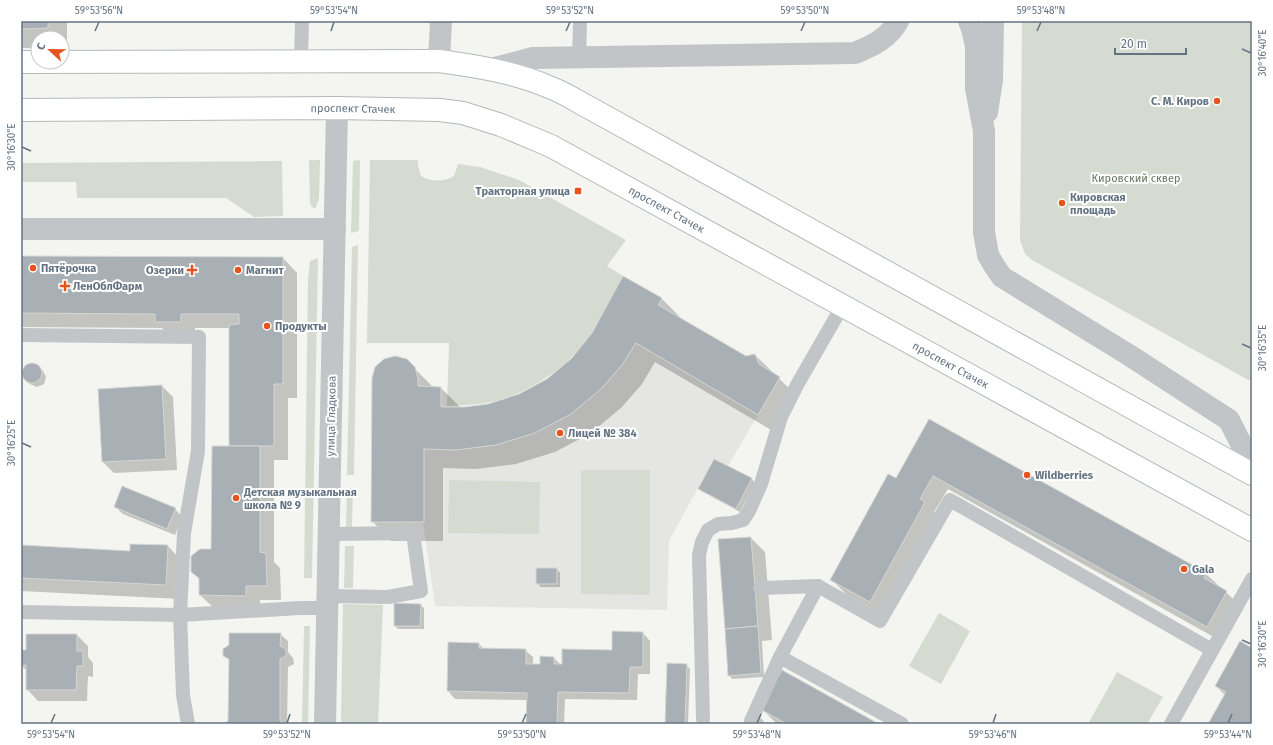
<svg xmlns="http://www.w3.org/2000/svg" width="1273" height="745" viewBox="0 0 1273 745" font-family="'Fira Sans',sans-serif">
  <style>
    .built { fill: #e5e6e4 }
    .green { fill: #d5dbd1 }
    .shadow { fill: #0003 }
    .building { fill: #a8afb5; stroke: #d6d6d3 }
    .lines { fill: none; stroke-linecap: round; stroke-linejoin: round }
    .primary-casing { stroke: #b4b8bc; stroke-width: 24 }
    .service { stroke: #c1c5c8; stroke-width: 14 }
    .minor { stroke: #c1c5c8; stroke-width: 22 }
    .primary { stroke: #fff; stroke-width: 22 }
    .ticks { fill: none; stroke: #637382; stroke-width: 1.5 }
    .poi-dot { fill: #e55320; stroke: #fff; stroke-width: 1.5 }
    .labels { text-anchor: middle; stroke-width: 4; stroke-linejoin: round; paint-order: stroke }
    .poi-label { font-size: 11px; font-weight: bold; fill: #637382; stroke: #fff; text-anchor: start }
    .street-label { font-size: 11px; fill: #637382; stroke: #fff }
    .park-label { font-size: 11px; fill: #667962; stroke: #fff }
    .neatline { fill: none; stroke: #637382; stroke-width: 1.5 }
    .ticks-label { font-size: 10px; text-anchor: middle; fill: #637382 }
  </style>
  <rect width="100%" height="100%" fill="#f4f5f0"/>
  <polygon class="built" points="623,276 662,298 658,305 746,356 755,354 759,364 780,377 728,466 714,459 669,541 667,610 435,606 423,522 371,522 372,378 375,367 384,359 395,356 407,359 415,367 418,379 418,386 441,387 441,407 465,407 488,404 519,394 547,379 572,358 592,333"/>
  <g class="green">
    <polygon points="1022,21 1252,21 1252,382 1032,260 1025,254 1020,240"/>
    <polygon points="309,160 320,160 319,199 315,209 312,207 310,203"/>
    <polygon points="360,160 359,231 351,233 353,161"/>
    <path d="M 370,160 L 418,160 L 418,166 L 421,176 C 431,182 444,182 454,176 L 458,164 L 480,167 L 519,180 L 626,240 L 607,266 L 623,276 C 613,294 603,314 592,332 C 571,366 526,396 486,403 C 473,405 460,405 447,406 L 449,343 L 367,343 Z"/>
    <polygon points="282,161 283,216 254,217 226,198 77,198 76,182 21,182 21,163"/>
    <polygon points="358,245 354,475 347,475 352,247"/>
    <polygon points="318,258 312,578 304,578 308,280 310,261"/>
    <polygon points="581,470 650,470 650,595 581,594"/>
    <polygon points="449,480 540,482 539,534 448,533"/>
    <polygon points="347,488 353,488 352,527 346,527"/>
    <polygon points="345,546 354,546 353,588 344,588"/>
    <polygon points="343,604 383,605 378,724 341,724"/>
    <polygon points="939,613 970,631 941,684 909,666"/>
    <polygon points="304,626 310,626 308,724 302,724"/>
    <polygon points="1117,672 1163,697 1147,724 1088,724"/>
  </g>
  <g class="shadow">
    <polygon points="21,21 67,21 67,48 62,48 62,38 38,38 38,48 21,48"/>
    <polygon points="21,257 283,258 297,273 297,398 288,398 288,460 274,460 274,562 280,568 281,600 260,600 260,610 215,609 200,595 200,580 192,571 212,550 230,447 230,328 195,328 195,336 170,336 162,328 21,327"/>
    <polygon points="661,298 681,318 680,319 745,357 755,355 798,397 778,434 655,362 642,384 622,407 591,433 555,452 516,464 476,469 443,468 443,541 391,541 372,521 406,360 434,388 441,388 461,408 488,405 519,395 548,380"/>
    <polygon points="32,364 39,367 43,371 46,377 44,384 37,387 30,384 26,381 23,374 26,367"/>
    <polygon points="162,386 173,397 177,470 114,473 103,462 99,390"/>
    <polygon points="929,420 1206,574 1241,606 1221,641 948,489 934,512 939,517 885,616 846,594 831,579 896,480"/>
    <polygon points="715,460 752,479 755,483 740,512 703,492 700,489"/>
    <polygon points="115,507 175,509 182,517 175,535 123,514"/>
    <polygon points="751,538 765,552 772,640 762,641 764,677 732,679 729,675"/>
    <polygon points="131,545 168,546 182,561 180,599 21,591 21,546 130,552"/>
    <polygon points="557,569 560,573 560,587 541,587 537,583"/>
    <polygon points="420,605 424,608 424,629 398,629 395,626"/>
    <polygon points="643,633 650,641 650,674 638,674 637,700 565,699 564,724 527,724 527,700 455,699 448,691 479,644 484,649 525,650 533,657 533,665 541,665 554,658 561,665 612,651"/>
    <polygon points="280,634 288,641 288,652 293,658 294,664 288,667 287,724 224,724 229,721 230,661 224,655"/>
    <polygon points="77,635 88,646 88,657 93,663 93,677 88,676 87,701 38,701 27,689 27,671 21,665 21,651 27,651"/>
    <polygon points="1252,649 1252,724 1209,724 1225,695 1216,686"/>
    <polygon points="686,665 690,669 688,724 666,724"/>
    <polygon points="761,708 877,724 777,724"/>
  </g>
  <g class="building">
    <polygon points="21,21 48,21 48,28 21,29"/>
    <polygon points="21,256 283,257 283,384 274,384 274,446 229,446 229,325 239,324 239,314 181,314 181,322 155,322 155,314 21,313"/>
    <polygon points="623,276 662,298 658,305 746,356 755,354 759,364 780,377 758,415 636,343 622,365 602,388 571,414 535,433 496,445 456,450 424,449 424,522 371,522 372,378 375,367 384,359 395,356 407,359 415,367 418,379 418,386 441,387 441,407 465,407 488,404 519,394 547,379 572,358 592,333"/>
    <circle cx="32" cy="373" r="10"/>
    <polygon points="162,385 166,459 102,462 98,389"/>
    <polygon points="929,419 1207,573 1204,578 1227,591 1207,627 933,476 920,499 925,502 870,602 830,580 888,474 896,478"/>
    <polygon points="212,446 260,446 260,552 266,553 267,586 246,586 246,596 199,595 199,578 191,572 191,556 200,549 211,549"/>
    <polygon points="714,459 752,478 736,509 698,489"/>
    <polygon points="122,486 176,508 167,529 114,507"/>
    <polygon points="751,537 758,626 725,629 718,539"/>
    <polygon points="130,544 168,545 166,585 21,578 21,545 130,551"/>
    <rect x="536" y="568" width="21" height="16"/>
    <polygon points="394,603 421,604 420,626 394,626"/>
    <polygon points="758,626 761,673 728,676 725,629"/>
    <polygon points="612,631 643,632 643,667 630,667 629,693 558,692 557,724 526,724 527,693 447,691 448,642 479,643 479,648 526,649 526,664 540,664 540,656 554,657 554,664 562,664 562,649 612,650"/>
    <polygon points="229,633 281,633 280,646 286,649 286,656 280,659 280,721 285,724 223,724 228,721 229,659 223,656 223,649 229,645"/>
    <polygon points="26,634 77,634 77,651 83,651 83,666 77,666 76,690 26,690 26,665 21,665 21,650 26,650"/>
    <polygon points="1240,641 1252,648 1252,724 1208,724 1226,692 1215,686"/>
    <polygon points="667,663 687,664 685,724 665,724"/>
    <polygon points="782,670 879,724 787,724 760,709"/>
  </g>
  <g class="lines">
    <defs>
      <g id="primary">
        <path d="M 21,62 L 439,61 C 476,66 514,72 549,87 C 563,92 575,100 588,107 L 1252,474"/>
        <path id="s1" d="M 21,110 L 337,108 L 440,110 L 463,113 L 501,125 L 551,146 L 1252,530"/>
      </g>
    </defs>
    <use href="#primary" class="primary-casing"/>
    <g class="service">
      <polyline points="579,58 580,21"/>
      <polyline points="301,61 302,21"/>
      <polyline points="21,335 199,337 198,451 184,533 180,615 21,612"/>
      <polyline points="760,588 818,586 880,621 950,500 1212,650"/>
      <polyline points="328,596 388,597 421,591 413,533 329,534"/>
      <polyline points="780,657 902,724"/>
      <polyline points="703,719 699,555 702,542 708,530 718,524 732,523 743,520 749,511 761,484 781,417 797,385 843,305"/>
      <polyline points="188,724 183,695 180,615 300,608 327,608"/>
      <polyline points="757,724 751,721 780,657 818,586"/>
      <polyline points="1171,724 1252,579"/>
    </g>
    <g class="minor">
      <polyline points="969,21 972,29 976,46 976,88 984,131 984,232 988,255 995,267 1002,277 1129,355 1229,420 1252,465"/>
      <polyline points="439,61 441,21"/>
      <path d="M 491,69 L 533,58 L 855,53 C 872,46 889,38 898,21"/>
      <polyline points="987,112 992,80 993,21"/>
      <polyline points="21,229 335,229"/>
      <polyline points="325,724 337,108"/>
    </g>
    <use href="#primary" class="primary"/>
  </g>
  <path class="ticks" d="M 95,31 L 99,22M 331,31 L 334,22M 566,31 L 570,22M 801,31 L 805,22M 1037,31 L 1041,22M 1242,49 L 1251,53M 22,147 L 31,151M 1242,344 L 1251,348M 22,443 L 31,447M 1242,640 L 1251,644M 51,723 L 55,714M 287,723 L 290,714M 522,723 L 526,714M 757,723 L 761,714M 993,723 L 996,714M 1228,723 L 1232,714"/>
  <g class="poi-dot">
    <circle cx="1217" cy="101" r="4"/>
    <rect x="574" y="187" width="8" height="8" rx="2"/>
    <circle cx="1062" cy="203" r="4"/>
    <circle cx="33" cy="268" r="4"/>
    <path d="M190 264h4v4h4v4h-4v4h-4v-4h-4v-4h4z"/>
    <circle cx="238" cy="270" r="4"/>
    <path d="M63 280h4v4h4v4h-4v4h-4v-4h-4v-4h4z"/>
    <circle cx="267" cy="326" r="4"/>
    <circle cx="560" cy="433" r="4"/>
    <circle cx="1027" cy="475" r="4"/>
    <circle cx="236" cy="498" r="4"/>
    <circle cx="1184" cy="569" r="4"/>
  </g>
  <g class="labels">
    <g class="poi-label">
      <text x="1209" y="105" text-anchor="end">С. М. Киров</text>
      <text x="570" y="195" text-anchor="end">Тракторная улица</text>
      <text x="1070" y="201">Кировская<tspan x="1070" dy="13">площадь</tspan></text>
      <text x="41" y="272">Пятёрочка</text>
      <text x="184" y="274" text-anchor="end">Озерки</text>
      <text x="246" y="274">Магнит</text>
      <text x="73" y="290">ЛенОблФарм</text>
      <text x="275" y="330">Продукты</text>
      <text x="568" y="437">Лицей № 384</text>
      <text x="1035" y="479">Wildberries</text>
      <text x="244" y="496">Детская музыкальная<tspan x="244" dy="13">школа № 9</tspan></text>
      <text x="1192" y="573">Gala</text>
    </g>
    <g class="street-label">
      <text dy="4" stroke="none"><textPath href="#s1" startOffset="332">проспект Стачек</textPath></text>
      <text dy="4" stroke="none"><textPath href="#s1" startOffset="668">проспект Стачек</textPath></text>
      <text dy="4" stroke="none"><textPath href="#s1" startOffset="992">проспект Стачек</textPath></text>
      <text transform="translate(331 416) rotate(-89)" y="4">улица Гладкова</text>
    </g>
    <g class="park-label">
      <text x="1136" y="182">Кировский сквер</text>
    </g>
  </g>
  <rect width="1273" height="745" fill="none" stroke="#ffffff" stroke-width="44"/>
  <g transform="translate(50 50) rotate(292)"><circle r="19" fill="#ffffff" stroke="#c1c7cd"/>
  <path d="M0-3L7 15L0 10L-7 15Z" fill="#e55320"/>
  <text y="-6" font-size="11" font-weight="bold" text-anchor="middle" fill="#637382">С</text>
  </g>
  <path d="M1115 48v6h71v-6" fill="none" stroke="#637382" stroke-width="2"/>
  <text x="1121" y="48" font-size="12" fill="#637382" stroke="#ffffff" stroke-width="3" paint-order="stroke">20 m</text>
  <rect x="22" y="22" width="1229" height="701" class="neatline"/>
  <g class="ticks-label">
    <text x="99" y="14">59°53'56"N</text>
    <text x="334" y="14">59°53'54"N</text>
    <text x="570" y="14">59°53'52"N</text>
    <text x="805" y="14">59°53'50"N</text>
    <text x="1041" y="14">59°53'48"N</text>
    <text transform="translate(1262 53) rotate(-90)" y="4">30°16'40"E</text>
    <text transform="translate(11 147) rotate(-90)" y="4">30°16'30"E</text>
    <text transform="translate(1262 348) rotate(-90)" y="4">30°16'35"E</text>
    <text transform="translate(11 443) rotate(-90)" y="4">30°16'25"E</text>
    <text transform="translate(1262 644) rotate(-90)" y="4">30°16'30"E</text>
    <text x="51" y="738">59°53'54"N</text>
    <text x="287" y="738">59°53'52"N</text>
    <text x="522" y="738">59°53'50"N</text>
    <text x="757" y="738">59°53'48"N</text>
    <text x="993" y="738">59°53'46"N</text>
    <text x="1228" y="738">59°53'44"N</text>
  </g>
</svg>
